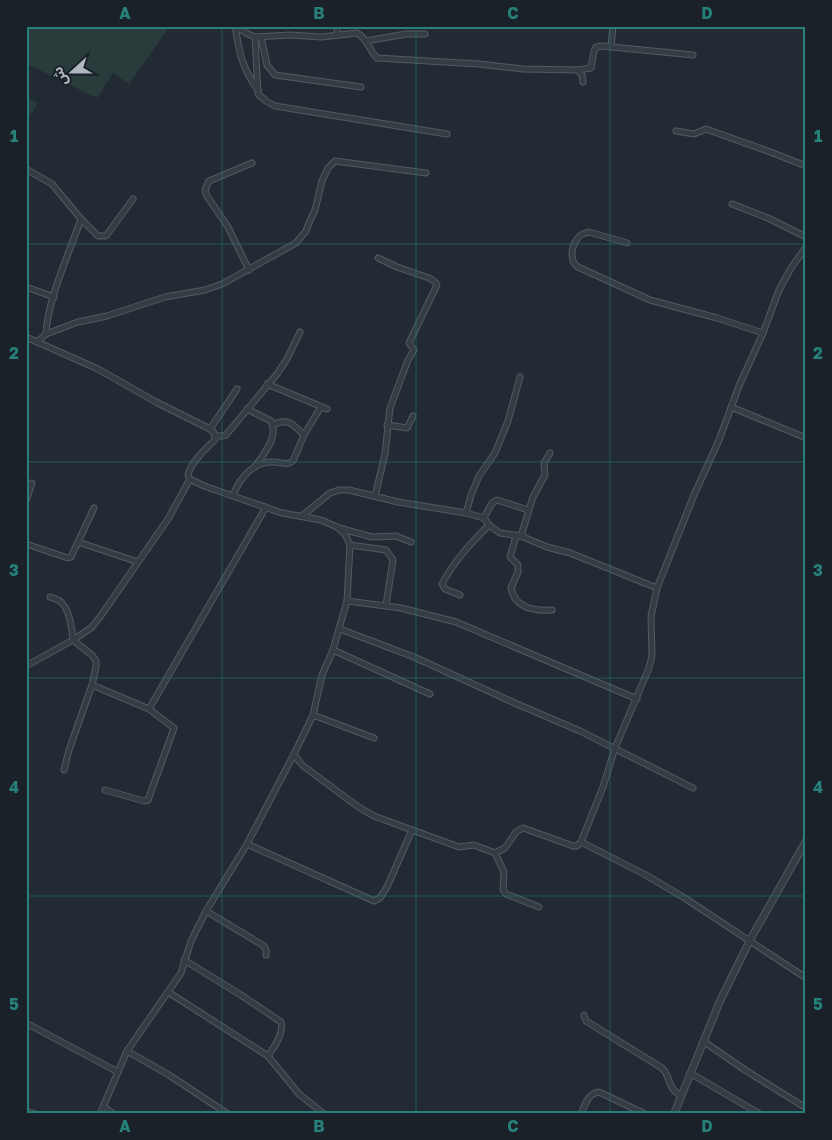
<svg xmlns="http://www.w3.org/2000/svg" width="832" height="1140" viewBox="0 0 832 1140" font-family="'Golos Text','Noto Sans Arabic',sans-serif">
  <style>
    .green { fill: #293b3a }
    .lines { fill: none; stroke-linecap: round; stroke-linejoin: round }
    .minor-casing { stroke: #525a62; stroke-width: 7 }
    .tertiary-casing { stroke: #525a62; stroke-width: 8 }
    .minor { stroke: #353c44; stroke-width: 5 }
    .tertiary { stroke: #353c44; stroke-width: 6 }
    .grid { fill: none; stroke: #27807a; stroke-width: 1; stroke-opacity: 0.55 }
    .neatline { fill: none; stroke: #27807a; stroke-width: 2 }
    .grid-label { font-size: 16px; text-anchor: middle; font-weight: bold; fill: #27807a }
  </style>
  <rect width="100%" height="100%" fill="#222a33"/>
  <g class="green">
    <polygon points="26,26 170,26 129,84 113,73 97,98 27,64 26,65"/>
    <polygon points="26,97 38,103 26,123"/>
  </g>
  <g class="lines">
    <defs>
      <g id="minor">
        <path d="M 235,26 L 248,34 L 255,37 L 290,35 L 322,37 L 357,33 C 367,38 369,50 377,58 L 479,64 L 523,69 L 578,70 L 582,75 L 583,82"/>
        <path d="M 235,26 C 239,51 242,69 258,90"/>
        <polyline points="337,26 337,35"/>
        <polyline points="255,37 258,94 266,101 275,106 447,134"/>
        <polyline points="261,37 267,65 275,75 361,87"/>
        <polyline points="366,41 406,34 425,34"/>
        <polyline points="611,47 613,26"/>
        <polyline points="578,70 591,68 594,51 596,47 602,46 693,55"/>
        <polyline points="676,131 694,134 706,129 773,153 806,166"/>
        <path d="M 26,169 L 52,184 L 81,219 C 70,251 47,301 46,334"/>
        <polyline points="732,204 768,218 806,237"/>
        <polyline points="81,219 98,236 106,236 133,199"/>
        <path d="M 627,243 L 589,232 C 585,233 580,234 578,238 C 571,246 569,261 578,267 L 650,300 L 717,318 L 763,333"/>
        <polyline points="249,270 228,227 207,196 205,190 209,181 252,163"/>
        <polyline points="26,287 54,297"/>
        <path d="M 26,337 L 98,369 L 156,402 L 210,429 L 214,433 L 215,440 C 205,449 191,462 188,475 L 190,479 L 204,486 L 282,513 L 321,520 L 337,527 L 345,534 L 350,545 L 347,601 L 333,650 L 322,675 L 313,715 L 294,754 L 247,844 L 206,911 L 191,941 L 181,973 L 127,1051 L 100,1114"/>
        <polyline points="37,342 46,334 78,322 107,316 165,297 205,290 222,284 296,243 306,231 309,223 315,210 322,181 328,168 335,161 426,173"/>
        <polyline points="267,384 327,409"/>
        <polyline points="731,407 806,438"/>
        <path d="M 247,409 L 271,421 C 279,437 264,453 255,467"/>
        <path d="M 273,425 C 287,417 294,425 304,435"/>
        <polyline points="387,425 407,428 413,416"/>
        <polyline points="210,429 237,389"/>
        <polyline points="216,436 222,436 226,435 277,374 287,359 300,332"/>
        <path d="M 233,495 C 240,478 253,461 274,462 C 282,462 286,466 293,461 L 304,435 L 321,407"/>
        <polyline points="375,496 385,454 390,408 408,360 414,350 409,343 437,285 434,281 429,278 397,267 378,258"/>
        <polyline points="26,501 32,483"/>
        <polyline points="466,513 471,495 479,476 495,453 508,421 520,377"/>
        <polyline points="302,516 330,493 339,490 349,490 398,502 466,513 484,518 489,525 500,533 521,536 547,547 570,553 657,588"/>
        <polyline points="484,518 492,503 497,500 528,510"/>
        <polyline points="339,528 372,537 396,536 411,542"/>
        <path d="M 516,536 L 510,557 L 518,565 L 518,572 L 511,588 C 515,609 535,611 552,610"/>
        <polyline points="521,536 533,497 545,475 544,463 550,453"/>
        <polyline points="78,542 94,508"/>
        <polyline points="26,544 68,558 71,557 78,542 138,562"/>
        <polyline points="350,545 386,550 393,560 386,605"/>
        <path d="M 460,595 L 445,589 L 442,584 C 454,561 471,543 489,525"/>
        <path d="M 50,597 C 53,598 58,599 61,602 C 70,610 72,629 73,640"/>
        <polyline points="347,601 401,608 456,622 637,699"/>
        <polyline points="340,629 414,657 517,704 580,731 693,788"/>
        <polyline points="73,640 91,628 100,617 168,519 190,479"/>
        <polyline points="333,650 430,694"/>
        <polyline points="26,666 73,640 92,655 96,661 96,667 92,685 69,750 64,770"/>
        <polyline points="92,685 149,709 174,728 148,800 144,801 105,790"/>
        <polyline points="149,709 266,507"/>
        <polyline points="313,715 374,738"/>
        <polyline points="294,754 302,765 357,806 374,816 459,847 474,845 495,853 505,848 516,832 523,828 573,846 577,846 581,842 644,874 683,897 806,978"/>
        <polyline points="581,842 603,787 615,748 649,668 652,656 651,616 657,588 694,495 719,440 739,386 763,333 779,290 791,268 806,247"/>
        <polyline points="247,844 374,901 380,898 387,887 412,830"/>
        <polyline points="495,853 504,872 503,890 506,894 539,907"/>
        <polyline points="206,911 264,946 266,950 266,955"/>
        <path d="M 184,960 L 241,995 L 281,1022 C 284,1034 274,1047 268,1056"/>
        <polyline points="168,992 268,1056 299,1094 324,1114"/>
        <path d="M 584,1015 L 586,1021 L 662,1068 C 672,1078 666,1087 681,1096"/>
        <polyline points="26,1023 118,1072"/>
        <polyline points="703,1041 745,1070 806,1108"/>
        <polyline points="127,1051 169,1075 228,1114"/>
        <polyline points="690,1073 760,1114"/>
        <polyline points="104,1107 114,1114"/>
        <polyline points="26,1111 36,1114"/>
        <path d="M 581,1114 C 585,1105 588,1093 599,1092 L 645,1114"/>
      </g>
      <polyline id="tertiary" points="674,1114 720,1001 750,940 806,841"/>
    </defs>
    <use href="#minor" class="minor-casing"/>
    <use href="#tertiary" class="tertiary-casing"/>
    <use href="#minor" class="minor"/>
    <use href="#tertiary" class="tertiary"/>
  </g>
  <path class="grid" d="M 222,26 L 222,1114M 416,26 L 416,1114M 610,26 L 610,1114M 26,244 L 806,244M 26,462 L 806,462M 26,678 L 806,678M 26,896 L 806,896"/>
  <rect width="832" height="1140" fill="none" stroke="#1a2129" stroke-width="55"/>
  <g transform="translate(72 72) rotate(249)" stroke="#1a2129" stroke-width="4" paint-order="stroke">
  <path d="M0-4L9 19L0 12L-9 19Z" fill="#afb7c1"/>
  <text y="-8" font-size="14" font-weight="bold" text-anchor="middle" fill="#afb7c1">ش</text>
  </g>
  <rect x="28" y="28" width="776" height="1084" class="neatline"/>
  <g class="grid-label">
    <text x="125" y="19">A</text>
    <text x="319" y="19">B</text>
    <text x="513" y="19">C</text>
    <text x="707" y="19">D</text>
    <text x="14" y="142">1</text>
    <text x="818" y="142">1</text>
    <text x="14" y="359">2</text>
    <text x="818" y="359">2</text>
    <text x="14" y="576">3</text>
    <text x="818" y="576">3</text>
    <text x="14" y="793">4</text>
    <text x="818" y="793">4</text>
    <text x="14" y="1010">5</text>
    <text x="818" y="1010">5</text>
    <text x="125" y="1132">A</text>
    <text x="319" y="1132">B</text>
    <text x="513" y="1132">C</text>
    <text x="707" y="1132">D</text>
  </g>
</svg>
